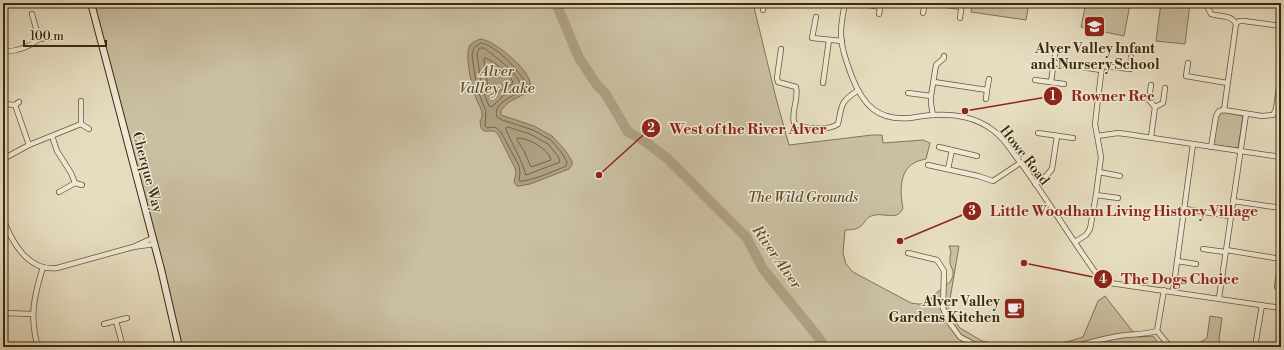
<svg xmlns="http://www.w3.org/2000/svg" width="1284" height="350" viewBox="0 0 1284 350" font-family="'Libre Bodoni',serif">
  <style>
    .green { fill: #cabfa2; stroke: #837456 }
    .water { fill: #ada083; stroke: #807053 }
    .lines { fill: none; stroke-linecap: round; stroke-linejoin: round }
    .shore { stroke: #746447; stroke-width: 1 }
    .river { stroke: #ada083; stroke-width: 10 }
    .street-casing { stroke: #675638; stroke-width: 6 }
    .secondary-casing { stroke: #3c290b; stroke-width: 8 }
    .street { stroke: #efead7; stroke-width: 4.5 }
    .secondary { stroke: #efead7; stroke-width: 6 }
    .labels { text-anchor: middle; stroke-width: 3; stroke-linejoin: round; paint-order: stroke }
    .poi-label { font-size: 14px; font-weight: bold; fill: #3c290b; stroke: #efead7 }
    .street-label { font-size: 14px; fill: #3c290b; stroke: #efead7 }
    .park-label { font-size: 14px; font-style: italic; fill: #604e31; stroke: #efead7 }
    .water-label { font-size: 15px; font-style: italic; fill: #5e4d2f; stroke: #efead7 }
    .leader { fill: none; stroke: #8f2418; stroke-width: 1.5 }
    .callout-dot { fill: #8f2418; stroke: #efead7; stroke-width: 1.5 }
    .mark-label { font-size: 12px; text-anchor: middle; font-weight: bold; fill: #fff }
    .callout-label { font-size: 15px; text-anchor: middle; font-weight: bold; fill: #8f2418; stroke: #efead7; stroke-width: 3; stroke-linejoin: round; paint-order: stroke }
  </style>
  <rect width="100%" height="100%" fill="#e7dec1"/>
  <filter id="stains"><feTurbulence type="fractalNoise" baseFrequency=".005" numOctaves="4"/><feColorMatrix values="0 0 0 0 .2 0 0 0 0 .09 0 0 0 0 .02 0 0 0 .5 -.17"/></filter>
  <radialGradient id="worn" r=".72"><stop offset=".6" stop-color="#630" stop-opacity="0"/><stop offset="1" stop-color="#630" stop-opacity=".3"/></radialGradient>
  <g class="green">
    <path d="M 91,3 L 753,3 L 776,98 L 789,145 L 872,135 L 882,135 L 883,143 L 923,140 L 930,143 L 926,159 C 922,160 917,161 914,163 C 899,171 900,193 903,208 C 898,221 885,213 875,215 C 860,218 869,230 845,230 L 843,253 L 846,264 L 853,272 L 911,303 L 918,304 L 924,304 L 928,302 L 934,295 L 950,282 L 953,276 L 953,271 L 950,264 L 950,257 L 951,252 L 949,246 L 959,246 L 948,311 L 960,328 L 982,341 L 1012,347 L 179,347 Z"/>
    <polygon points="972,3 1029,3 1026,20 971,12"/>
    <polygon points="1086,3 1124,3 1130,4 1124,36 1081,27"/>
    <polygon points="1161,3 1190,3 1185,44 1156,41"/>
    <polygon points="1222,112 1243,116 1238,148 1213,145 1218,116"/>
    <polygon points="1105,296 1137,337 1153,336 1161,347 1043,347 1070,341 1083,337 1098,301"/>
    <polygon points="1210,316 1222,318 1219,340 1224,347 1165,347 1175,344 1196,345 1207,338"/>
  </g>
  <path class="water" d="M 481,39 C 495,41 527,68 530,82 C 531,86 529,89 528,92 L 509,102 L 501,110 L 501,115 L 534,126 L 552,136 L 565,150 L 572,161 L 572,165 L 569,169 L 530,184 L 519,186 L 517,186 L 514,182 L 516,173 L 515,168 L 498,134 L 494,131 L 484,131 L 481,128 L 480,121 C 486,113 478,105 476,98 C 472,87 464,55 470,45 C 473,42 477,40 481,39 Z"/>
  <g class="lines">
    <g class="shore">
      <path d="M 481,43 C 496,45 518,70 526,83 L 525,89 C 515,96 492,102 497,117 L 502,120 L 533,130 L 551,140 L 562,153 L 567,162 L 566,166 C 557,170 527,183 519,181 L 520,173 L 519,166 L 501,132 L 495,127 L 487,128 L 485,126 L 486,111 L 477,89 L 472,55 L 474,48 Z"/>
      <path d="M 480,48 L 484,48 C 498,59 512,68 521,84 L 518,88 L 504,95 L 492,107 L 489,106 L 482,88 L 477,55 L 478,51 Z"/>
      <path d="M 485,58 C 495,61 508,73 513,82 L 512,84 L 502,90 L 493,96 L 491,95 L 488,87 L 484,60 Z"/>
      <path d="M 508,127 L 530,134 L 548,144 L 558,156 L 560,162 L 526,175 C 521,158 513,146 506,130 L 506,128 Z"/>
      <path d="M 518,138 C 528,138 549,149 551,160 L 531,167 L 524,151 L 517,140 Z"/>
    </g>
    <polyline class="river" points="556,3 579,58 597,85 605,93 628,132 646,142 668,159 747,238 763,269 819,338 825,347"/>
    <defs>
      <g id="street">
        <path d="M 845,3 C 843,13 841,23 841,33 C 841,48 847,63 852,77 C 863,105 878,121 910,118 C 918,117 926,115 934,115 C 956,114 976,117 994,131 C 1006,140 1014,155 1023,166 C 1049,202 1072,240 1098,276 L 1104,281 L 1110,283 L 1281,308"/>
        <polyline points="857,3 880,7"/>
        <polyline points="933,3 961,7"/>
        <path d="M 1209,3 L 1208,8 L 1211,14 C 1219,17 1231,14 1236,24 L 1224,110"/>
        <polyline points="763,10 764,3"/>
        <polyline points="923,13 925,3"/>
        <polyline points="879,14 881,3"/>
        <polyline points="816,17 812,38 842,41"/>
        <polyline points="960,18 962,3"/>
        <polyline points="1236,24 1239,21 1244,21 1281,26"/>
        <polyline points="39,39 51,37"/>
        <path d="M 781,49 L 777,78 L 778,82 L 796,87 C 799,99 791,111 794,123 C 804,129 828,131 838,124 C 842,105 840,102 857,91"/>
        <path d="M 3,51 C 17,52 29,47 39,39 L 32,14"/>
        <polyline points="1054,63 1101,70"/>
        <polyline points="1188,63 1186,76 1227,83"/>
        <polyline points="1035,80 1064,84"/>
        <polyline points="934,82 987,90 989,79"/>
        <polyline points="1051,82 1056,48"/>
        <polyline points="823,83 829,40"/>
        <polyline points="1151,85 1149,100 1155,107 1163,103 1165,88"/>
        <polyline points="908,93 931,96"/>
        <polyline points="986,99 987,90"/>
        <polyline points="4,104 15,105 19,102"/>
        <polyline points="15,105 29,145"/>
        <polyline points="1224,110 1262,116 1273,115 1276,109 1281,74"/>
        <polyline points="933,115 931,104 931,96 936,65 944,58 944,56"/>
        <polyline points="81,124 89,129"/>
        <polyline points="1038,133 1073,138"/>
        <polyline points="52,136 57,151 71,173 75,183 59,192"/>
        <polyline points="1097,136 1118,133 1126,134 1281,157"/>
        <polyline points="1151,137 1155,107"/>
        <polyline points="939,147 977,156"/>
        <polyline points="1211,147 1216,116 1219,111 1224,110"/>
        <polyline points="3,159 29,145 81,124 81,101"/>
        <polyline points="928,165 978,176 993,181 1020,163"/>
        <polyline points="948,169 952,150"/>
        <polyline points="1099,172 1120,176"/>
        <polyline points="75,183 82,185"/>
        <polyline points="1035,184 1047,175 1052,169 1057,136"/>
        <polyline points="1096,195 1118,198"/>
        <polyline points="1233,201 1281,208"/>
        <polyline points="1185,209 1230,216"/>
        <path d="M 3,218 C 11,241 28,272 57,268 L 133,247 L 155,244"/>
        <polyline points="1075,242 1086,235 1090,229 1096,195 1101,157 1095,124 1102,66 1130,69 1131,57"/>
        <polyline points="135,246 153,238"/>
        <polyline points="1203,249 1225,252"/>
        <polyline points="1226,250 1281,259"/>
        <polyline points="908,253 937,260 944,271 943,308 949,322 960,337 979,347"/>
        <polyline points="1177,261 1196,264"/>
        <polyline points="1277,287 1281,259"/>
        <polyline points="1173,291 1193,144"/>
        <polyline points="1219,298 1246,114"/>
        <polyline points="3,313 33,314"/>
        <polyline points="116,321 123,347"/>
        <polyline points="104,324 127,318"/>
        <polyline points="1157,331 1167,343"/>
        <path d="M 38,347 C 29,317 34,296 43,267"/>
        <path d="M 1074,347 C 1091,342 1108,337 1126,335 C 1137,334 1147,334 1157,331 L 1164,290"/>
        <polyline points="1255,347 1262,305"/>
      </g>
      <polyline id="secondary" points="91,3 161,269 179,347"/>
    </defs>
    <use href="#street" class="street-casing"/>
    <use href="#secondary" class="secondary-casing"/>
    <use href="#street" class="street"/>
    <use href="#secondary" class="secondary"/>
  </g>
  <defs>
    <symbol id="school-square" viewBox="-11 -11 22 22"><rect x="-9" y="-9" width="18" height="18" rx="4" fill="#8f2418" stroke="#efead7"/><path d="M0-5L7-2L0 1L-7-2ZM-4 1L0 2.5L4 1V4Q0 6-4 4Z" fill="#fff"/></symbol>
    <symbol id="cafe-square" viewBox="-11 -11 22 22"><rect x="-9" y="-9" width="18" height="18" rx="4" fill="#8f2418" stroke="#efead7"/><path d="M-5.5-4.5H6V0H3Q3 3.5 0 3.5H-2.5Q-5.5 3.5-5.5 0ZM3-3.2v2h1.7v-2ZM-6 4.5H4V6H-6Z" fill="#fff"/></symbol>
  </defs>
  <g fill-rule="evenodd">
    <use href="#school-square" x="1082" y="14" width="25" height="25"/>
    <use href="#cafe-square" x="1002" y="296" width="25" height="25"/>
  </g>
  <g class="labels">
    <g class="poi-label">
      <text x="1095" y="53">Alver Valley Infant<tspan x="1095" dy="16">and Nursery School</tspan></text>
      <text x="1000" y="306" text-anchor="end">Alver Valley<tspan x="1000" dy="16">Gardens Kitchen</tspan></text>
    </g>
    <g class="street-label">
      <text transform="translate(1025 155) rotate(52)" y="5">Howe Road</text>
      <text transform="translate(148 172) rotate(75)" y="5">Cherque Way</text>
    </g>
    <g class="park-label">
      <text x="803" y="202">The Wild Grounds</text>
    </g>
    <g class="water-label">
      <text x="497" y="76">Alver<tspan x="497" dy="17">Valley Lake</tspan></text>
      <text transform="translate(777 257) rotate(55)" y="5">River Alver</text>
    </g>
  </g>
  <path class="leader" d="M965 111L1053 96M599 175L651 128M900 241L972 211M1024 263L1103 279"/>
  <g class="callout-dot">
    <circle cx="965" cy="111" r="4"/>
    <circle cx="599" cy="175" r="4"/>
    <circle cx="900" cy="241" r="4"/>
    <circle cx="1024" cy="263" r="4"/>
    <circle cx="1053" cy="96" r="10"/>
    <circle cx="651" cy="128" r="10"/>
    <circle cx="972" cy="211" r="10"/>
    <circle cx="1103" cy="279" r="10"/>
  </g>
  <g class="mark-label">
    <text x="1053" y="100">1</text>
    <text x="651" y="132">2</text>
    <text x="972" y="215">3</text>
    <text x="1103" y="283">4</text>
  </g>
  <g class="callout-label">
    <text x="1113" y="101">Rowner Rec</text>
    <text x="748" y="134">West of the River Alver</text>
    <text x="1124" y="216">Little Woodham Living History Village</text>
    <text x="1180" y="284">The Dogs Choice</text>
  </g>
  <rect width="1284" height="350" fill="none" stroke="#e7dec1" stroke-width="16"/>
  <rect x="4" y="4" width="1276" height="342" fill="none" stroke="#3c290b" stroke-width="2"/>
  <rect x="8" y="8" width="1268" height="334" fill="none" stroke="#3c290b"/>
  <path d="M24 40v6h82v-6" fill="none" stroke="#3c290b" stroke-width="2"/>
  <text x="30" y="40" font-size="12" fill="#3c290b" stroke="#efead7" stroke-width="3" paint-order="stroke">100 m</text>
  <rect width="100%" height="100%" filter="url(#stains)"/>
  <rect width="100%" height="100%" fill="url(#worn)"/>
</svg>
